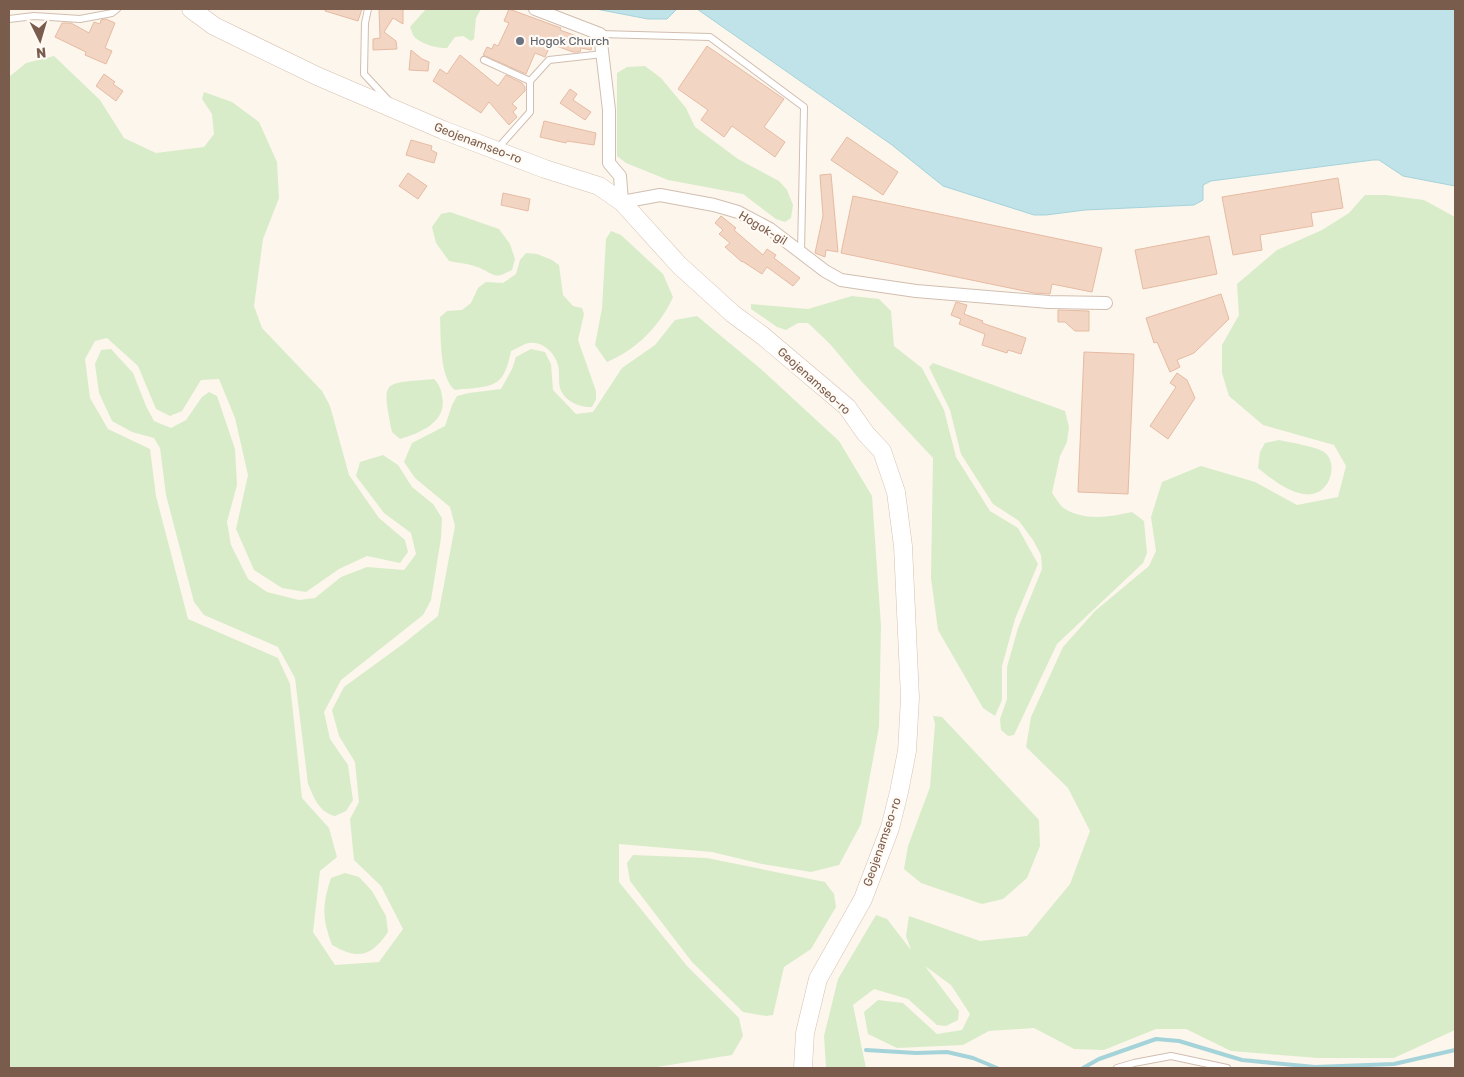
<svg xmlns="http://www.w3.org/2000/svg" width="1464" height="1077" viewBox="0 0 1464 1077" font-family="Rubik,sans-serif">
  <style>
    .green { fill: #d8ecc9 }
    .water { fill: #bfe3e8; stroke: #a5d3da }
    .lines { fill: none; stroke-linecap: round; stroke-linejoin: round }
    .stream { stroke: #a5d3da; stroke-width: 4 }
    .building { fill: #f3d5c3; stroke: #e6bba3 }
    .lane-casing { stroke: #d1beb0; stroke-width: 8 }
    .street-casing { stroke: #d1beb0; stroke-width: 14 }
    .secondary-casing { stroke: #d6c0b0; stroke-width: 19 }
    .lane { stroke: #fff; stroke-width: 6 }
    .street { stroke: #fff; stroke-width: 12 }
    .secondary { stroke: #fff; stroke-width: 18 }
    .worship-dot { fill: #6b7280; stroke: #fffaf3; stroke-width: 2 }
    .labels { text-anchor: middle; stroke-width: 4.5; stroke-linejoin: round; paint-order: stroke }
    .worship-label { font-size: 12px; fill: #5b616d; stroke: #fffaf3; text-anchor: start }
    .street-label { font-size: 12px; fill: #7a5c4d; stroke: #fffaf3 }
  </style>
  <rect width="100%" height="100%" fill="#fdf6ec"/>
  <g class="green">
    <path d="M 426,9 L 481,9 L 476,18 L 474,39 L 471,41 L 463,36 L 455,37 L 447,48 C 438,49 418,43 413,35 C 412,32 411,29 410,27 Z"/>
    <polygon points="54,56 100,100 124,138 156,153 204,147 214,134 212,114 202,99 204,92 232,102 259,122 277,162 279,198 263,239 254,306 262,328 322,391 330,406 349,475 379,518 405,540 408,552 400,563 367,556 339,569 306,592 282,588 254,570 236,529 248,475 235,418 219,379 201,380 182,411 170,416 156,409 138,366 107,338 95,341 85,359 90,398 108,429 150,449 156,496 188,619 278,658 290,684 302,798 329,828 337,857 320,871 313,932 335,965 379,962 403,929 381,886 354,860 350,819 359,802 355,762 339,736 332,710 344,687 403,644 438,616 455,526 450,507 415,478 404,462 412,443 445,426 452,405 457,396 469,393 501,389 512,369 516,357 531,349 545,352 551,364 553,390 576,414 593,412 622,368 655,345 675,320 697,316 762,370 839,441 872,496 881,626 879,727 861,824 839,865 811,872 762,864 712,852 619,844 619,882 687,966 739,1018 743,1036 732,1055 657,1067 656,1068 9,1068 9,77 26,63"/>
    <polygon points="645,66 661,78 686,108 695,127 738,159 779,181 787,190 793,205 791,218 785,222 776,219 743,194 668,180 626,163 617,156 617,73 627,67"/>
    <polygon points="1365,195 1386,195 1424,200 1455,217 1455,1030 1394,1058 1318,1058 1231,1051 1186,1029 1156,1029 1104,1050 1074,1049 1034,1028 989,1031 963,1045 897,1048 868,1034 864,1012 878,1000 903,1003 937,1034 962,1030 970,1014 951,985 925,966 959,1011 958,1020 946,1026 937,1025 908,999 874,989 853,1005 866,1068 826,1068 824,1036 838,979 876,915 887,919 911,950 906,936 909,916 980,941 1027,936 1070,884 1090,831 1068,788 1026,747 1031,717 1063,647 1095,611 1149,566 1156,551 1151,517 1162,482 1201,466 1255,482 1297,505 1338,497 1346,466 1334,445 1263,425 1229,396 1222,373 1222,345 1239,315 1237,284 1277,250 1322,230 1349,213"/>
    <path d="M 450,212 L 499,229 L 510,244 L 515,259 L 512,270 C 494,279 497,276 480,268 C 471,264 459,263 449,261 L 436,243 L 432,227 L 441,214 Z"/>
    <path d="M 611,231 L 621,235 L 663,274 L 673,297 C 660,326 636,350 607,362 L 595,345 L 602,308 L 606,239 Z"/>
    <path d="M 526,253 L 537,254 L 552,260 L 559,265 L 563,295 L 573,306 L 582,308 L 584,314 L 578,340 L 596,391 L 596,399 L 592,407 C 580,408 564,401 560,388 C 558,381 560,372 558,365 C 554,351 540,339 525,344 C 521,346 516,349 511,351 C 509,360 506,375 498,381 C 488,389 468,388 455,390 C 439,378 441,335 440,317 L 447,311 L 462,310 L 471,303 L 478,288 L 486,282 L 503,283 L 516,274 L 520,260 Z"/>
    <polygon points="852,296 879,299 891,311 894,346 922,368 944,410 956,457 990,511 1018,528 1038,564 1015,619 1002,666 1002,700 995,716 983,708 938,630 931,578 933,458 861,381 830,344 808,323 798,323 786,330 777,327 751,309 751,304 808,309"/>
    <path d="M 111,349 L 133,373 L 146,406 L 154,421 L 171,428 L 186,420 L 202,397 L 209,392 L 217,396 L 235,449 L 237,485 L 227,522 L 231,545 L 248,579 L 267,592 L 299,600 L 315,598 L 341,577 L 367,567 L 404,570 L 416,554 L 411,533 L 384,513 L 356,476 L 360,462 L 383,455 L 398,465 L 412,487 L 433,504 L 442,518 L 441,538 L 431,600 L 423,615 L 341,680 L 324,712 L 330,739 L 348,765 L 353,800 L 346,811 L 335,816 C 319,812 314,798 308,784 L 295,678 L 278,647 L 204,615 L 194,602 L 166,495 L 160,448 L 154,438 L 132,432 L 112,421 L 99,393 L 95,364 L 101,350 Z"/>
    <path d="M 933,363 L 1065,411 L 1069,427 L 1067,442 L 1060,456 L 1052,493 C 1056,498 1060,506 1065,509 C 1085,521 1110,517 1132,512 L 1144,521 L 1147,553 L 1143,563 L 1057,644 L 1014,735 L 1008,736 L 1001,730 L 1000,719 L 1007,699 L 1007,667 L 1018,628 L 1042,569 L 1041,555 L 1033,540 L 1019,521 L 993,504 L 961,454 L 950,410 L 929,367 Z"/>
    <path d="M 434,379 C 439,384 441,389 442,396 C 448,422 420,433 400,439 L 392,432 C 382,378 381,384 434,379 Z"/>
    <path d="M 1279,440 C 1288,442 1318,447 1324,452 C 1338,462 1331,488 1316,493 C 1297,500 1271,479 1258,468 L 1260,452 L 1265,443 Z"/>
    <polygon points="933,716 942,717 1039,820 1040,846 1027,878 1003,899 982,904 921,883 904,869 908,846 930,787 935,724"/>
    <polygon points="633,855 707,858 825,882 834,894 836,907 811,949 784,967 773,1015 766,1016 743,1012 692,962 630,881 627,863"/>
    <path d="M 345,873 L 359,877 L 372,891 L 386,916 L 388,932 C 371,957 358,960 332,945 C 322,918 322,905 331,878 Z"/>
  </g>
  <g class="water">
    <polygon points="596,9 677,9 667,19 648,19"/>
    <polygon points="697,9 1455,9 1455,186 1403,176 1379,160 1373,160 1211,181 1203,185 1203,200 1194,205 1085,210 1046,215 1034,215 943,186 892,145"/>
  </g>
  <g class="lines">
    <g class="stream">
      <polyline points="866,1050 916,1053 947,1052 973,1058 997,1068"/>
      <polyline points="1083,1068 1099,1059 1156,1039 1179,1041 1242,1060 1315,1067 1394,1064 1455,1050"/>
    </g>
  </g>
  <g class="building">
    <polygon points="325,9 362,9 358,21 325,11"/>
    <polygon points="379,9 403,9 403,24 393,18 384,32 396,41 397,49 373,50 373,39 380,38"/>
    <polygon points="509,9 561,28 560,30 593,42 591,50 581,48 580,52 573,52 551,44 545,57 535,53 526,74 483,55 487,47 492,49 494,44 498,46 509,23 504,21"/>
    <polygon points="106,19 115,23 105,48 112,51 106,64 85,55 86,52 55,37 62,23 71,23 89,33 94,22 100,24 101,20"/>
    <polygon points="707,46 784,99 764,127 785,142 775,157 732,126 724,137 701,120 708,110 678,89"/>
    <polygon points="411,50 422,59 429,62 428,71 409,70"/>
    <polygon points="460,55 498,86 506,75 522,83 525,87 525,91 512,104 517,108 513,112 517,117 509,125 489,102 481,113 433,81 440,69 447,74"/>
    <polygon points="104,74 115,82 113,84 123,91 116,101 96,86"/>
    <polygon points="570,89 577,94 573,100 591,112 585,120 560,103"/>
    <polygon points="544,121 596,133 594,145 567,141 566,143 540,137"/>
    <polygon points="847,137 898,172 883,195 831,160"/>
    <polygon points="411,140 432,146 431,150 437,153 434,163 406,155"/>
    <polygon points="408,173 427,186 418,199 399,186"/>
    <polygon points="831,174 838,252 826,250 825,257 815,253 823,216 820,175"/>
    <polygon points="1338,178 1343,208 1311,213 1313,226 1260,235 1262,250 1233,255 1222,197"/>
    <polygon points="503,193 530,199 528,211 501,205"/>
    <polygon points="853,196 1102,248 1092,292 1052,284 1050,294 1034,293 841,253"/>
    <polygon points="721,216 736,228 734,230 763,255 767,249 776,255 774,258 800,278 793,286 767,267 762,274 742,261 742,262 725,247 730,243 719,234 723,230 715,223"/>
    <polygon points="1209,236 1217,274 1143,289 1135,250"/>
    <polygon points="1221,294 1229,319 1194,353 1177,360 1180,367 1170,372 1157,342 1154,343 1146,318"/>
    <polygon points="956,302 967,305 964,314 983,321 982,323 1026,338 1021,354 1008,350 1007,353 982,345 985,334 959,324 961,319 951,315"/>
    <polygon points="1058,310 1089,311 1089,331 1075,331 1065,322 1058,322"/>
    <polygon points="1084,352 1134,354 1128,494 1078,492"/>
    <polygon points="1177,373 1187,380 1195,398 1168,439 1150,426 1176,387 1170,383"/>
  </g>
  <g class="lines">
    <defs>
      <g id="lane">
        <polyline points="368,9 365,23 364,74 390,102"/>
        <polyline points="9,19 34,16 80,19 112,13 117,9"/>
        <polyline points="600,34 710,37 804,107 801,252"/>
        <polyline points="484,60 530,81 549,60 603,54"/>
        <polyline points="497,149 530,112 530,81"/>
        <polyline points="1117,1068 1134,1063 1171,1056 1227,1068"/>
      </g>
      <polyline id="street" points="535,9 600,34 609,110 609,163 620,176 622,202 660,195 714,205 738,212 770,229 825,271 841,280 916,291 1049,302 1106,303"/>
      <polyline id="secondary" points="191,9 214,26 317,76 443,130 545,169 599,186 622,202 679,265 733,314 763,336 847,407 866,434 882,451 896,492 903,546 910,698 907,751 899,792 890,828 863,899 818,979 805,1033 803,1068"/>
    </defs>
    <use href="#lane" class="lane-casing"/>
    <use href="#street" class="street-casing"/>
    <use href="#secondary" class="secondary-casing"/>
    <use href="#lane" class="lane"/>
    <use href="#street" class="street"/>
    <use href="#secondary" class="secondary"/>
  </g>
  <circle class="worship-dot" cx="520" cy="41" r="5"/>
  <g class="labels">
    <g class="worship-label">
      <text x="530" y="45">Hogok Church</text>
    </g>
    <g class="street-label">
      <text transform="translate(478 143) rotate(21)" y="4">Geojenamseo-ro</text>
      <text transform="translate(763 228) rotate(31)" y="4">Hogok-gil</text>
      <text transform="translate(814 381) rotate(42)" y="4">Geojenamseo-ro</text>
      <text transform="translate(882 842) rotate(-71)" y="4">Geojenamseo-ro</text>
    </g>
  </g>
  <rect width="1464" height="1077" fill="none" stroke="#7a5c4d" stroke-width="20"/>
  <g transform="translate(40 40) rotate(175)" stroke="#fffaf3" stroke-width="4" paint-order="stroke">
  <path d="M0-4L9 19L0 12L-9 19Z" fill="#7a5c4d"/>
  <text y="-8" font-size="14" font-weight="bold" text-anchor="middle" fill="#7a5c4d">N</text>
  </g>
</svg>
